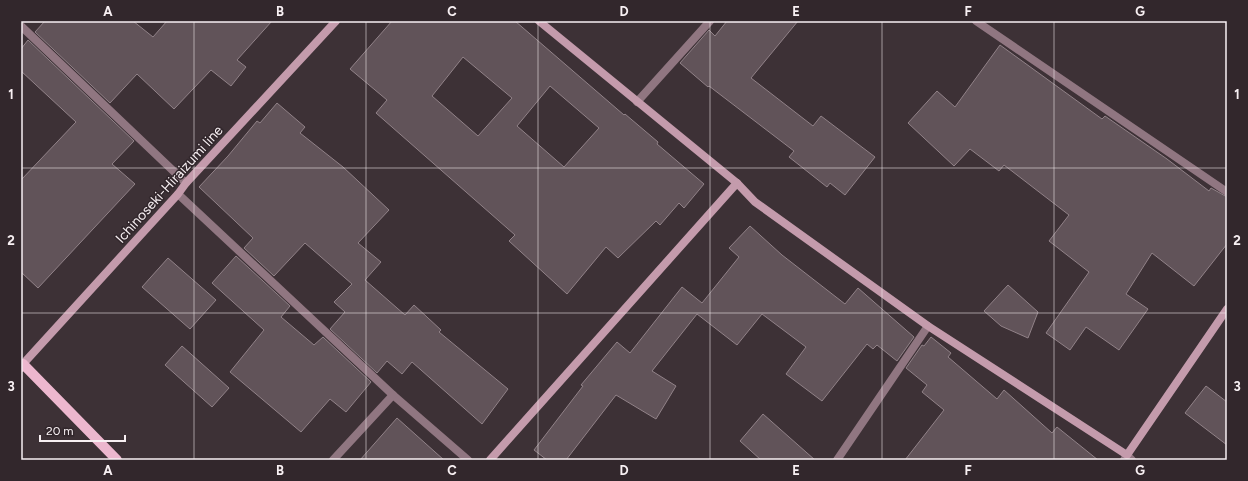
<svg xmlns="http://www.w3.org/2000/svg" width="1248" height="481" viewBox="0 0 1248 481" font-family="Figtree,sans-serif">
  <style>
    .building { fill: #615359; stroke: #918288; fill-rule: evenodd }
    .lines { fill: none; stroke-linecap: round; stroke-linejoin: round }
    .street { stroke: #907681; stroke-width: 8 }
    .secondary { stroke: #c49bac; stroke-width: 8 }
    .primary { stroke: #ecb7ce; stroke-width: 10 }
    .grid { fill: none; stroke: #f8f0f3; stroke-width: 1; stroke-opacity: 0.55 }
    .labels { text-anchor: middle; stroke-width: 3; stroke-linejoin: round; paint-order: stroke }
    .street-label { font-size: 14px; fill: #f8f0f3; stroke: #32272c }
    .neatline { fill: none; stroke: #f8f0f3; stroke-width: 1.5 }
    .grid-label { font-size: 13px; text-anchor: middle; font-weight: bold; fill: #f8f0f3 }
  </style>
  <rect width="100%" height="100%" fill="#3d3136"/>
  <g class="building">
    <polygon points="45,21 133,21 153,37 167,21 272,21 237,60 246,67 231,86 211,70 174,109 137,74 110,103 35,32"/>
    <path d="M 392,21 L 515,21 L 624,115 L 625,114 L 658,142 L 657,144 L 704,184 L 684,208 L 679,203 L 660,225 L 656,221 L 618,258 L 606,247 L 567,294 L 509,241 L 515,235 L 376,113 L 387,100 L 350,69 ZM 463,57 L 512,98 L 478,136 L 432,96 ZM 550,86 L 599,128 L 564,167 L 517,126 Z"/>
    <polygon points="727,21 798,21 751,78 813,126 821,116 875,157 845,195 830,183 827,187 789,157 794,151 709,86 708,87 680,63 709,30 715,36"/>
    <polygon points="28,40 134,141 112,164 135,184 38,288 21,272 21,180 76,122 21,71 21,49"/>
    <polygon points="1000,45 1102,119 1105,116 1167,159 1209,191 1211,188 1227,197 1227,244 1194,286 1152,253 1126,294 1148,309 1119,350 1086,327 1070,350 1046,333 1089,272 1049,241 1069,215 1004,165 999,171 970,149 954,166 908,123 937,91 955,107"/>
    <polygon points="277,103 305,127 300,133 343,167 389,210 358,243 381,262 365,280 405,315 414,305 441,330 439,332 508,389 482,424 412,362 402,374 387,361 377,373 330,329 345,312 334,302 352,284 305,243 274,276 244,248 253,238 199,187 228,156 257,121 260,123"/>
    <polygon points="750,226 782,255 845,304 858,288 914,337 897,361 877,345 873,349 867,344 822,401 786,374 806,347 762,314 737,345 697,314 652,371 676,386 656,419 616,395 566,460 547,460 534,450 583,386 581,385 617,342 630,353 682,287 702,303 739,257 729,248"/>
    <polygon points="236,256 290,306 281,317 314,345 323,337 371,382 346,412 330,399 301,432 230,372 264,330 212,283"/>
    <polygon points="168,258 216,300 190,329 142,287"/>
    <polygon points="1008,285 1038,312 1028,338 1001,326 984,311"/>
    <polygon points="931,337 951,353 948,357 997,399 1004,390 1052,433 1057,427 1098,460 905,460 944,410 922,392 927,385 906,368 922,345 924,346"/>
    <polygon points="182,346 229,388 212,407 165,365"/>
    <polygon points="1206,386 1227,402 1227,445 1185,413"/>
    <polygon points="763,414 815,460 761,460 740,441"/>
    <polygon points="397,418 444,460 360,460"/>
  </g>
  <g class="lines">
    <g class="street">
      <polyline points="976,21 1227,192"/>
      <polyline points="21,26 186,183"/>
      <polyline points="637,102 710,21"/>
      <polyline points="178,194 393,395 468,460"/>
      <polyline points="333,460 393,395"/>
      <polyline points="837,460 928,326"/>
      <polyline points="1124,460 1127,455 1132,460"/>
    </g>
    <g class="secondary">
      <polyline points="539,21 737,183 755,202 928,326 1127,455 1227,309"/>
      <polyline points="21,363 23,364 178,194 186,183 336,21"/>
      <polyline points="490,460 737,183"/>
    </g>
    <polyline class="primary" points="21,367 23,364 117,460"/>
  </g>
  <path class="grid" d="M 194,21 L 194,460M 366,21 L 366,460M 538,21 L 538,460M 710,21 L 710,460M 882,21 L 882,460M 1054,21 L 1054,460M 21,168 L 1227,168M 21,313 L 1227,313"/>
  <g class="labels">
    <g class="street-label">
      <text transform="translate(169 184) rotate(-48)" y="5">Ichinoseki-Hiraizumi line</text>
    </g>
  </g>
  <rect width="1248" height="481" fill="none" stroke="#32272c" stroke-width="44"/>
  <path d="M40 435v6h85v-6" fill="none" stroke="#f8f0f3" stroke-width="2"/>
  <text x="46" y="435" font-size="12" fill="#f8f0f3" stroke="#32272c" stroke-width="3" paint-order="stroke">20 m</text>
  <rect x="22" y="22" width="1204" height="437" class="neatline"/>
  <g class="grid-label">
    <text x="108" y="16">A</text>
    <text x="280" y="16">B</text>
    <text x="452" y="16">C</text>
    <text x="624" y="16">D</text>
    <text x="796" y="16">E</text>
    <text x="968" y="16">F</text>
    <text x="1140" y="16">G</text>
    <text x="11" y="99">1</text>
    <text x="1237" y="99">1</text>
    <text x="11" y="245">2</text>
    <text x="1237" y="245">2</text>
    <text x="11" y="391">3</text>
    <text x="1237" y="391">3</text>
    <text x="108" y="475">A</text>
    <text x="280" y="475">B</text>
    <text x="452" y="475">C</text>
    <text x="624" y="475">D</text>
    <text x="796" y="475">E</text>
    <text x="968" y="475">F</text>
    <text x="1140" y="475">G</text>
  </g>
</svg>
